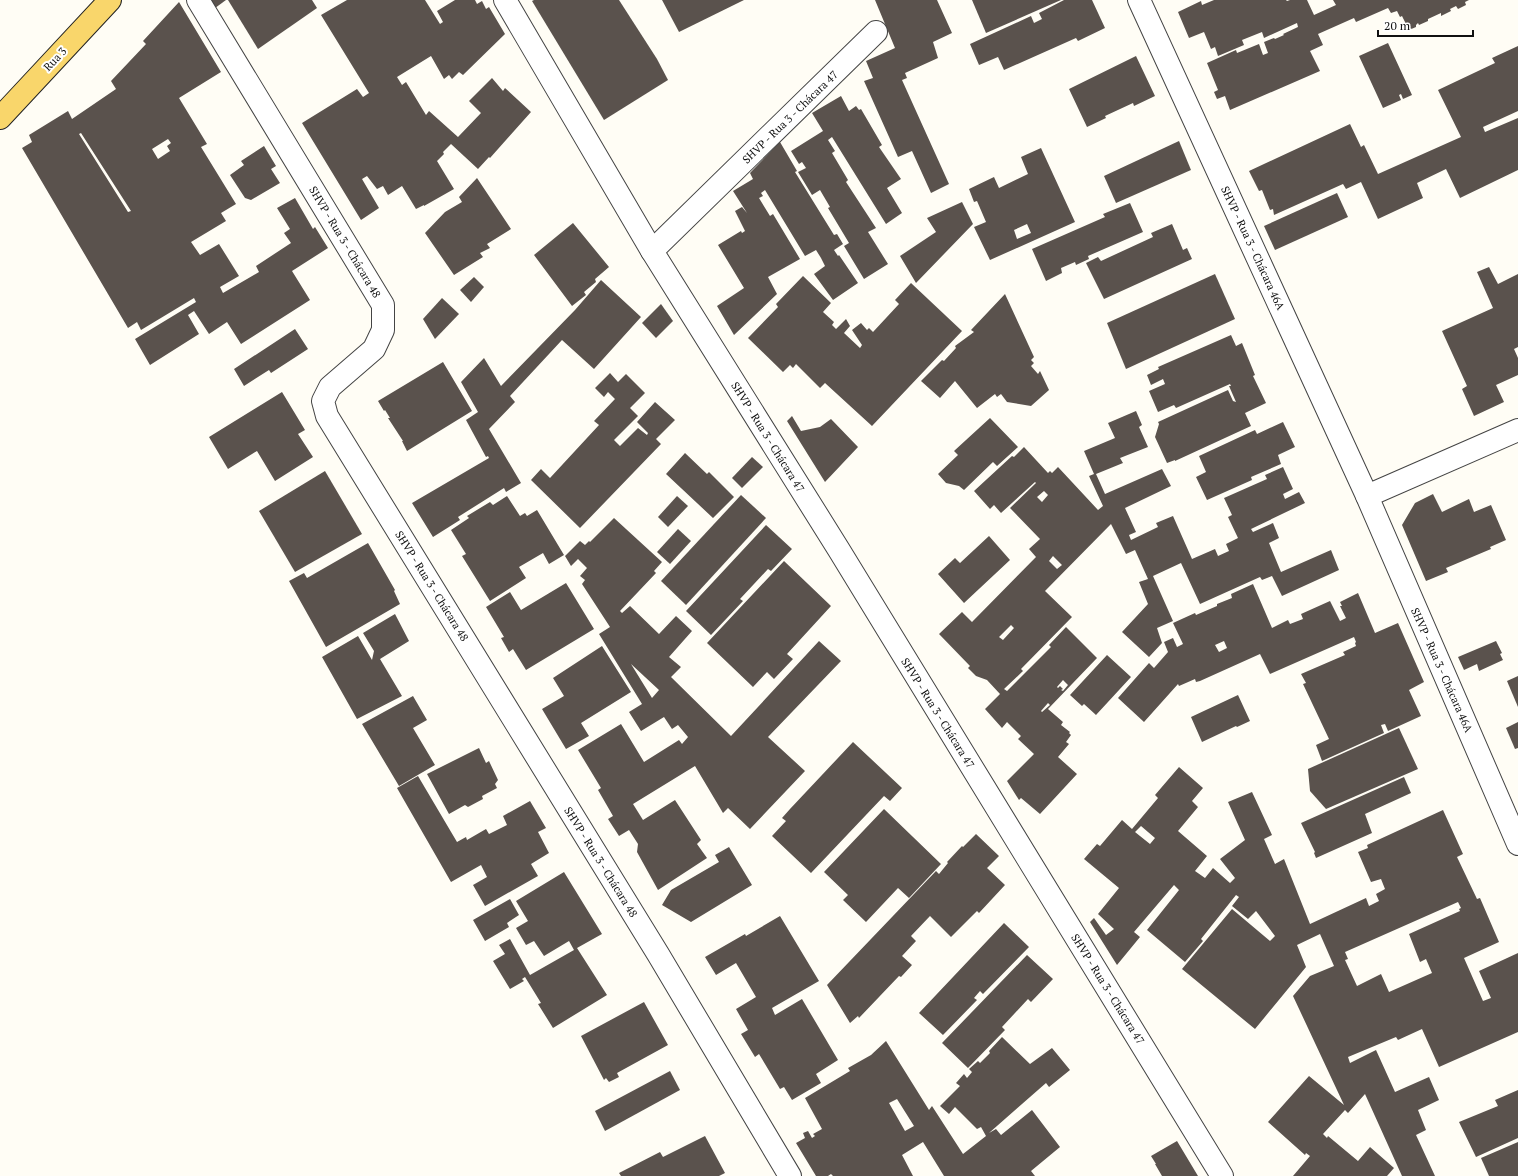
<svg xmlns="http://www.w3.org/2000/svg" width="1518" height="1176" viewBox="0 0 1518 1176" font-family="'PT Serif',serif">
  <style>
    .building { fill: #5a524d; fill-rule: evenodd }
    .lines { fill: none; stroke-linecap: round; stroke-linejoin: round }
    .minor-casing { stroke: #444; stroke-width: 24 }
    .major-casing { stroke: #222; stroke-width: 24 }
    .minor { stroke: #fff; stroke-width: 22 }
    .major { stroke: #f9d66b; stroke-width: 22 }
    .labels { text-anchor: middle; stroke-width: 4; stroke-linejoin: round; paint-order: stroke }
    .street-label { font-size: 11px; fill: #111; stroke: #fff }
  </style>
  <rect width="100%" height="100%" fill="#fffdf5"/>
  <g class="building">
    <polygon points="205,0 226,0 211,11"/>
    <polygon points="228,0 312,0 317,8 258,49"/>
    <polygon points="347,0 425,0 440,24 443,22 437,11 455,0 475,0 477,4 482,1 486,9 489,7 505,34 463,75 459,72 452,79 449,75 444,79 431,56 397,77 402,85 406,82 426,115 429,111 458,137 481,113 469,101 492,78 503,91 505,88 531,112 490,158 489,157 478,169 451,144 443,152 444,154 437,161 454,189 424,206 424,205 416,209 402,186 388,195 383,186 377,189 367,176 362,179 379,208 361,220 302,123 357,89 363,97 369,93 321,15"/>
    <polygon points="534,0 619,0 657,59 668,80 604,120 532,1"/>
    <polygon points="662,0 744,0 679,32"/>
    <polygon points="875,0 937,0 952,33 933,42 938,58 905,73 907,78 902,80 949,184 931,193 912,151 898,157 864,81 873,78 866,61 895,48"/>
    <polygon points="972,0 1061,0 986,33"/>
    <polygon points="1064,0 1092,0 1105,28 1078,41 1076,38 1004,70 998,57 979,65 970,44 1031,16 1034,23 1042,19 1039,13"/>
    <polygon points="1214,0 1286,0 1287,1 1290,0 1307,0 1314,15 1336,5 1333,0 1469,0 1465,2 1466,5 1458,9 1456,6 1450,9 1451,11 1441,16 1441,13 1428,19 1428,21 1419,25 1418,23 1416,25 1416,27 1409,30 1402,16 1400,17 1397,11 1391,13 1388,8 1356,22 1354,18 1318,34 1323,45 1310,51 1320,71 1230,110 1225,96 1217,99 1214,92 1218,90 1207,63 1236,50 1237,53 1259,44 1263,55 1268,53 1264,42 1274,38 1275,39 1284,35 1283,34 1298,27 1297,23 1264,38 1262,32 1242,40 1244,45 1218,56 1215,47 1211,49 1204,32 1189,38 1178,12 1201,1 1202,5"/>
    <path d="M 179,2 L 221,72 L 179,98 L 207,144 L 201,147 L 236,204 L 221,213 L 226,221 L 191,242 L 200,255 L 219,244 L 239,276 L 220,287 L 223,293 L 259,272 L 256,266 L 291,243 L 284,233 L 290,229 L 277,208 L 295,198 L 313,229 L 315,227 L 328,248 L 292,271 L 310,300 L 241,344 L 227,322 L 209,334 L 194,311 L 188,315 L 199,334 L 150,365 L 135,339 L 196,302 L 194,298 L 141,330 L 137,322 L 128,328 L 22,148 L 32,142 L 29,135 L 68,111 L 72,119 L 116,89 L 111,81 L 146,44 L 143,41 ZM 81,133 L 131,211 L 128,212 L 79,134 ZM 168,139 L 171,143 L 167,146 L 170,151 L 158,159 L 152,149 Z"/>
    <polygon points="1388,43 1412,95 1403,99 1401,94 1399,95 1401,100 1383,108 1359,56"/>
    <polygon points="1518,46 1518,111 1483,127 1485,132 1518,118 1518,170 1460,198 1446,169 1417,183 1423,198 1378,219 1361,182 1346,189 1343,184 1274,215 1273,209 1270,210 1262,190 1259,191 1249,171 1350,124 1361,147 1364,145 1378,174 1461,137 1438,90 1495,63 1492,58"/>
    <polygon points="1136,56 1155,96 1134,106 1133,103 1105,116 1106,118 1087,127 1069,89"/>
    <polygon points="841,96 849,111 856,106 859,110 861,109 882,145 879,147 901,179 887,188 902,213 886,224 832,137 828,140 835,151 832,153 848,180 846,182 876,228 868,232 888,264 864,279 844,246 849,243 828,208 830,207 820,190 812,195 798,172 806,168 802,162 799,164 791,151 823,131 812,113"/>
    <polygon points="1179,141 1191,170 1116,203 1104,176"/>
    <polygon points="780,142 797,171 795,172 834,235 837,234 843,244 834,250 838,256 839,255 858,283 833,300 814,274 825,266 821,258 816,250 805,256 765,190 761,193 763,196 759,198 770,216 773,214 800,259 768,277 777,294 734,335 717,306 744,288 718,245 741,231 742,233 745,231 735,211 742,207 747,213 733,191 753,179 750,173"/>
    <polygon points="264,146 276,166 271,169 280,183 251,200 245,198 230,175 244,165 241,161"/>
    <path d="M 1041,148 L 1075,222 L 990,260 L 974,227 L 986,222 L 977,201 L 974,202 L 969,189 L 994,177 L 999,188 L 1028,174 L 1021,157 ZM 1027,224 L 1031,233 L 1017,239 L 1014,230 Z"/>
    <polygon points="477,178 511,229 487,244 490,248 480,253 483,257 454,275 425,233 445,212 462,202 459,197"/>
    <polygon points="1337,193 1348,217 1275,250 1264,226"/>
    <polygon points="962,202 973,224 916,283 900,256 936,232 927,218"/>
    <polygon points="1130,203 1143,232 1088,256 1089,259 1076,265 1075,262 1061,268 1062,273 1046,281 1032,249 1105,217 1103,214"/>
    <polygon points="573,223 609,267 595,279 596,282 584,292 586,295 572,306 534,255"/>
    <polygon points="1172,224 1183,250 1187,248 1192,259 1104,299 1086,263 1098,257 1101,261 1153,237 1151,233"/>
    <polygon points="1489,267 1498,284 1518,274 1518,347 1514,349 1518,358 1518,375 1496,385 1504,402 1474,416 1462,389 1467,386 1442,331 1493,308 1477,272"/>
    <polygon points="1215,274 1235,319 1126,369 1107,323"/>
    <polygon points="803,276 831,303 823,312 834,322 832,325 836,329 846,319 850,326 844,333 860,348 862,345 852,330 861,323 867,330 869,328 873,332 899,304 895,300 911,283 962,331 872,426 825,383 820,388 796,364 793,368 790,365 783,372 748,338 778,307 776,304"/>
    <polygon points="474,277 484,287 471,302 460,290"/>
    <polygon points="601,280 641,317 594,369 562,340 510,396 515,402 489,429 521,483 506,492 504,488 458,517 460,520 433,537 412,503 489,458 488,456 486,457 466,420 478,412 461,382 484,358 501,386 575,310"/>
    <polygon points="1005,294 1034,357 1031,360 1034,363 1031,366 1038,374 1040,371 1049,390 1031,406 1007,402 1001,394 997,397 995,394 977,408 955,381 940,398 921,381 942,360 944,361 956,348 955,346 974,332 971,330"/>
    <polygon points="442,298 459,314 435,339 423,319"/>
    <polygon points="661,304 673,321 656,338 642,323"/>
    <polygon points="295,329 308,349 271,373 269,370 244,386 234,369"/>
    <polygon points="1231,335 1236,346 1242,343 1255,375 1253,376 1266,403 1245,413 1251,426 1175,461 1175,460 1167,463 1155,437 1159,424 1158,422 1228,390 1233,401 1236,402 1229,386 1231,386 1230,384 1176,408 1174,405 1158,412 1149,391 1165,384 1163,379 1151,385 1147,375 1159,369 1158,367"/>
    <polygon points="443,362 472,411 407,451 402,441 403,441 388,418 390,418 385,410 384,411 378,401"/>
    <polygon points="610,373 618,382 626,374 645,393 630,408 638,416 614,440 620,446 638,428 647,435 648,433 637,422 655,402 675,420 656,439 661,444 580,528 531,480 541,469 550,478 599,425 594,421 615,399 608,392 604,397 595,388"/>
    <polygon points="282,392 305,430 298,434 313,457 275,481 257,451 228,469 209,437"/>
    <path d="M 1136,411 L 1142,425 L 1139,427 L 1148,447 L 1120,458 L 1123,463 L 1096,474 L 1105,494 L 1162,469 L 1171,486 L 1125,508 L 1136,532 L 1129,535 L 1131,540 L 1158,527 L 1156,523 L 1173,516 L 1192,559 L 1215,549 L 1218,556 L 1229,551 L 1226,544 L 1238,538 L 1228,517 L 1232,515 L 1224,498 L 1267,479 L 1265,475 L 1283,467 L 1293,489 L 1283,494 L 1285,499 L 1299,492 L 1305,503 L 1251,529 L 1253,532 L 1273,523 L 1279,538 L 1269,543 L 1281,572 L 1331,550 L 1339,570 L 1282,596 L 1272,576 L 1262,580 L 1260,577 L 1200,604 L 1181,563 L 1153,576 L 1173,621 L 1157,628 L 1162,643 L 1149,657 L 1122,632 L 1148,604 L 1139,582 L 1148,579 L 1135,550 L 1126,554 L 1111,524 L 1045,591 L 1072,617 L 1021,669 L 1023,671 L 1004,689 L 1007,691 L 1051,647 L 1049,645 L 1066,627 L 1097,658 L 1048,709 L 1063,722 L 1061,725 L 1070,732 L 1069,733 L 1071,735 L 1066,742 L 1069,744 L 1058,757 L 1077,774 L 1040,814 L 1021,798 L 1019,800 L 1007,781 L 1034,754 L 1018,739 L 1021,736 L 1007,722 L 1002,728 L 985,709 L 1000,694 L 987,680 L 976,676 L 968,668 L 970,666 L 939,634 L 962,612 L 972,622 L 1036,557 L 1029,549 L 1040,539 L 1010,508 L 1036,483 L 1035,482 L 1001,513 L 994,505 L 990,509 L 974,491 L 1012,456 L 1014,457 L 1024,447 L 1048,473 L 1050,471 L 1052,473 L 1058,467 L 1098,510 L 1103,506 L 1089,476 L 1094,474 L 1084,451 L 1115,438 L 1108,423 ZM 1044,491 L 1048,495 L 1042,502 L 1037,497 ZM 1053,556 L 1062,565 L 1057,569 L 1049,561 ZM 1011,625 L 1014,628 L 1003,640 L 999,637 ZM 1063,680 L 1068,685 L 1063,691 L 1061,690 L 1063,689 L 1060,686 L 1058,688 L 1057,687 ZM 1048,703 L 1050,705 L 1042,712 L 1041,711 Z"/>
    <polygon points="792,416 801,431 820,427 831,419 858,447 825,482 787,421"/>
    <polygon points="990,418 1018,447 997,466 993,462 964,490 959,486 946,483 938,474 958,455 954,451"/>
    <polygon points="1283,422 1295,447 1278,455 1281,464 1251,477 1252,480 1207,500 1196,477 1206,472 1199,456 1255,430 1257,434"/>
    <polygon points="685,453 707,474 709,472 734,497 713,518 666,474"/>
    <polygon points="752,457 763,467 742,488 732,478"/>
    <polygon points="325,471 362,534 295,572 259,511"/>
    <polygon points="1433,494 1442,512 1469,499 1474,512 1491,505 1506,540 1490,547 1491,549 1446,568 1448,572 1426,581 1402,525 1415,503"/>
    <polygon points="741,495 766,518 686,605 661,581"/>
    <polygon points="507,496 520,516 525,513 527,516 537,510 564,555 549,564 543,553 519,567 526,578 490,601 462,556 466,554 451,530 469,518 467,516 490,502 493,505"/>
    <polygon points="677,496 688,506 668,527 658,517"/>
    <path d="M 614,518 L 662,562 L 654,571 L 656,573 L 620,611 L 622,613 L 630,606 L 659,634 L 676,616 L 692,631 L 669,657 L 681,667 L 671,677 L 731,736 L 819,641 L 841,661 L 768,737 L 805,771 L 750,829 L 728,808 L 723,813 L 695,766 L 633,804 L 643,820 L 675,800 L 701,840 L 697,844 L 707,858 L 658,890 L 637,852 L 638,844 L 629,830 L 619,836 L 608,819 L 613,816 L 598,790 L 601,788 L 578,750 L 621,724 L 644,762 L 679,740 L 682,744 L 688,737 L 678,725 L 672,729 L 664,717 L 641,731 L 629,712 L 642,704 L 599,634 L 610,627 L 582,584 L 585,580 L 580,576 L 587,568 L 578,559 L 571,566 L 565,556 L 580,541 L 585,545 L 589,541 L 590,542 ZM 631,664 L 659,690 L 652,698 Z"/>
    <polygon points="766,525 792,549 771,571 768,569 740,599 743,601 711,635 686,611"/>
    <polygon points="678,529 691,541 670,564 657,552"/>
    <polygon points="989,536 1010,560 964,603 938,574 955,558 960,563"/>
    <polygon points="368,543 395,590 394,591 400,604 326,647 289,581 304,573 307,578"/>
    <polygon points="784,561 831,606 787,654 793,659 774,679 767,672 753,687 707,643"/>
    <polygon points="566,583 594,629 526,670 513,649 509,652 501,638 504,637 486,607 510,592 521,610"/>
    <path d="M 1253,584 L 1272,628 L 1288,620 L 1290,624 L 1303,619 L 1301,614 L 1330,601 L 1340,621 L 1346,618 L 1340,606 L 1342,606 L 1340,602 L 1358,593 L 1375,633 L 1398,623 L 1424,682 L 1409,690 L 1421,716 L 1388,731 L 1385,724 L 1381,725 L 1384,733 L 1322,761 L 1316,745 L 1329,739 L 1303,684 L 1306,683 L 1301,674 L 1345,655 L 1343,652 L 1356,646 L 1355,643 L 1356,642 L 1354,637 L 1270,674 L 1260,654 L 1200,681 L 1196,682 L 1195,679 L 1179,686 L 1178,684 L 1144,722 L 1118,698 L 1149,663 L 1154,668 L 1168,652 L 1164,642 L 1173,638 L 1177,647 L 1183,644 L 1173,623 L 1195,613 L 1196,615 L 1217,606 L 1217,604 L 1232,598 L 1231,594 ZM 1224,641 L 1227,648 L 1219,652 L 1215,645 Z"/>
    <polygon points="395,614 409,641 380,659 402,696 357,719 322,657 358,636 372,660 374,651 363,633"/>
    <polygon points="1496,641 1502,653 1500,654 1503,660 1479,671 1477,664 1464,670 1458,657"/>
    <polygon points="602,646 631,692 581,723 589,736 566,749 542,709 564,696 553,678"/>
    <polygon points="1107,655 1131,677 1096,715 1084,704 1082,706 1070,695"/>
    <polygon points="1518,676 1518,707 1507,681"/>
    <polygon points="1238,695 1250,721 1237,727 1236,726 1202,742 1191,717"/>
    <polygon points="413,696 427,720 413,728 435,765 399,786 362,724"/>
    <polygon points="1518,722 1518,748 1515,749 1506,728"/>
    <polygon points="1399,728 1418,769 1326,809 1310,791 1308,769"/>
    <polygon points="853,742 902,788 890,801 884,796 811,873 772,836 786,821 782,818 790,809"/>
    <polygon points="479,748 486,763 489,761 498,780 495,784 497,788 482,796 483,799 468,807 465,805 449,814 427,774"/>
    <path d="M 1179,767 L 1203,788 L 1192,801 L 1198,807 L 1178,831 L 1207,856 L 1195,871 L 1205,878 L 1213,868 L 1230,883 L 1235,878 L 1220,859 L 1245,840 L 1228,802 L 1252,792 L 1272,835 L 1264,839 L 1275,864 L 1284,859 L 1310,924 L 1366,898 L 1369,906 L 1379,901 L 1376,894 L 1385,889 L 1381,879 L 1371,882 L 1358,852 L 1368,848 L 1367,845 L 1443,810 L 1463,854 L 1457,857 L 1477,899 L 1480,898 L 1499,942 L 1464,958 L 1483,1001 L 1491,998 L 1479,971 L 1518,953 L 1518,1032 L 1439,1067 L 1422,1029 L 1398,1040 L 1396,1037 L 1348,1057 L 1350,1063 L 1376,1050 L 1395,1092 L 1429,1077 L 1439,1100 L 1418,1110 L 1426,1130 L 1416,1135 L 1435,1176 L 1402,1176 L 1365,1094 L 1348,1113 L 1345,1110 L 1323,1134 L 1327,1138 L 1328,1136 L 1358,1161 L 1370,1147 L 1394,1168 L 1387,1176 L 1293,1176 L 1310,1156 L 1306,1153 L 1305,1155 L 1268,1122 L 1309,1076 L 1344,1105 L 1293,996 L 1310,976 L 1334,966 L 1320,934 L 1297,945 L 1306,967 L 1255,1029 L 1182,969 L 1232,909 L 1270,941 L 1275,936 L 1256,911 L 1248,919 L 1232,906 L 1239,897 L 1236,895 L 1201,939 L 1203,941 L 1185,962 L 1147,930 L 1179,890 L 1174,885 L 1134,932 L 1140,937 L 1117,965 L 1090,922 L 1094,918 L 1106,935 L 1114,929 L 1098,914 L 1119,888 L 1084,859 L 1097,844 L 1100,846 L 1122,820 L 1132,829 L 1158,798 L 1155,795 ZM 1141,826 L 1155,838 L 1150,844 L 1135,832 ZM 1458,902 L 1461,908 L 1459,909 L 1460,911 L 1409,934 L 1420,962 L 1426,959 L 1432,973 L 1389,992 L 1381,974 L 1357,986 L 1345,960 L 1348,959 L 1345,952 Z"/>
    <polygon points="418,776 457,842 466,837 467,840 486,829 489,834 507,825 503,816 530,801 546,828 538,832 549,853 531,864 538,876 485,906 473,885 487,877 481,865 451,882 397,788"/>
    <polygon points="1404,777 1411,793 1365,814 1372,833 1316,858 1314,853 1315,852 1301,823"/>
    <polygon points="884,809 941,864 909,898 898,888 866,922 843,900 848,895 824,872"/>
    <polygon points="976,834 999,856 987,868 1005,885 979,913 977,911 951,937 930,916 911,936 916,941 902,956 912,965 901,977 899,976 859,1018 858,1016 850,1023 827,985 936,871 939,874 948,863 947,862 962,846 963,847"/>
    <polygon points="729,847 752,885 691,922 662,905 671,890 719,862 715,855"/>
    <polygon points="564,872 602,934 577,948 607,995 553,1028 538,1004 541,1003 525,977 522,979 524,981 510,989 493,961 505,954 499,945 510,939 530,975 574,950 569,941 544,956 534,941 526,945 516,928 528,921 516,901"/>
    <polygon points="510,899 519,915 507,923 509,927 485,941 473,920"/>
    <polygon points="780,916 819,981 772,1008 775,1015 802,999 838,1060 816,1074 821,1083 792,1100 784,1087 780,1089 759,1054 755,1057 741,1034 748,1030 736,1009 756,997 736,963 716,975 705,957 745,934 746,936"/>
    <polygon points="1004,923 1029,947 983,994 980,991 974,998 977,1000 943,1035 919,1013"/>
    <polygon points="1027,955 1053,979 1031,1002 1028,999 1002,1027 1005,1030 968,1068 942,1043"/>
    <polygon points="644,1002 668,1045 617,1073 619,1077 609,1082 606,1078 604,1080 581,1036"/>
    <path d="M 1002,1037 L 1030,1064 L 1052,1048 L 1070,1070 L 1049,1087 L 1046,1083 L 989,1133 L 996,1129 L 1001,1135 L 1032,1110 L 1060,1147 L 1031,1171 L 1035,1176 L 944,1176 L 923,1142 L 902,1155 L 913,1176 L 833,1176 L 831,1174 L 828,1176 L 816,1176 L 796,1143 L 805,1138 L 803,1133 L 808,1131 L 812,1138 L 815,1136 L 813,1134 L 822,1129 L 805,1098 L 850,1071 L 848,1068 L 871,1055 L 886,1041 L 929,1110 L 932,1106 L 963,1154 L 986,1136 L 981,1127 L 977,1129 L 955,1107 L 949,1114 L 940,1106 L 960,1086 L 956,1083 L 964,1074 L 967,1078 L 972,1072 L 969,1069 L 978,1061 L 980,1063 L 990,1053 L 989,1051 ZM 897,1099 L 914,1126 L 905,1131 L 889,1103 Z"/>
    <polygon points="670,1071 680,1090 605,1131 595,1111"/>
    <polygon points="1518,1090 1518,1138 1476,1157 1459,1122 1498,1106 1495,1100"/>
    <polygon points="705,1136 725,1173 719,1176 621,1176 619,1173 660,1152 663,1157"/>
    <polygon points="1177,1141 1198,1176 1162,1176 1155,1164 1156,1164 1151,1156"/>
    <polygon points="1518,1142 1518,1176 1489,1176 1481,1158"/>
  </g>
  <g class="lines">
    <defs>
      <g id="minor">
        <polyline points="198,0 383,305 383,330 374,349 330,387 323,401 327,416 658,954 790,1176"/>
        <polyline points="505,0 652,251 839,550 1222,1176"/>
        <polyline points="1139,0 1367,496 1518,844"/>
        <polyline points="652,251 876,32"/>
        <polyline points="1367,496 1518,430"/>
      </g>
      <polyline id="major" points="0,118 110,0"/>
    </defs>
    <use href="#minor" class="minor-casing"/>
    <use href="#major" class="major-casing"/>
    <use href="#minor" class="minor"/>
    <use href="#major" class="major"/>
  </g>
  <g class="labels">
    <g class="street-label">
      <text transform="translate(55 59) rotate(-47)" y="4">Rua 3</text>
      <text transform="translate(790 117) rotate(-44)" y="4">SHVP - Rua 3 - Chácara 47</text>
      <text transform="translate(345 242) rotate(59)" y="4">SHVP - Rua 3 - Chácara 48</text>
      <text transform="translate(1253 248) rotate(65)" y="4">SHVP - Rua 3 - Chácara 46A</text>
      <text transform="translate(768 437) rotate(58)" y="4">SHVP - Rua 3 - Chácara 47</text>
      <text transform="translate(432 586) rotate(58)" y="4">SHVP - Rua 3 - Chácara 48</text>
      <text transform="translate(1442 670) rotate(66)" y="4">SHVP - Rua 3 - Chácara 46A</text>
      <text transform="translate(938 713) rotate(58)" y="4">SHVP - Rua 3 - Chácara 47</text>
      <text transform="translate(601 862) rotate(58)" y="4">SHVP - Rua 3 - Chácara 48</text>
      <text transform="translate(1108 989) rotate(58)" y="4">SHVP - Rua 3 - Chácara 47</text>
    </g>
  </g>
  <path d="M1378 30v6h95v-6" fill="none" stroke="#111111" stroke-width="2"/>
  <text x="1384" y="30" font-size="12" fill="#111111" stroke="#ffffff" stroke-width="3" paint-order="stroke">20 m</text>
</svg>
